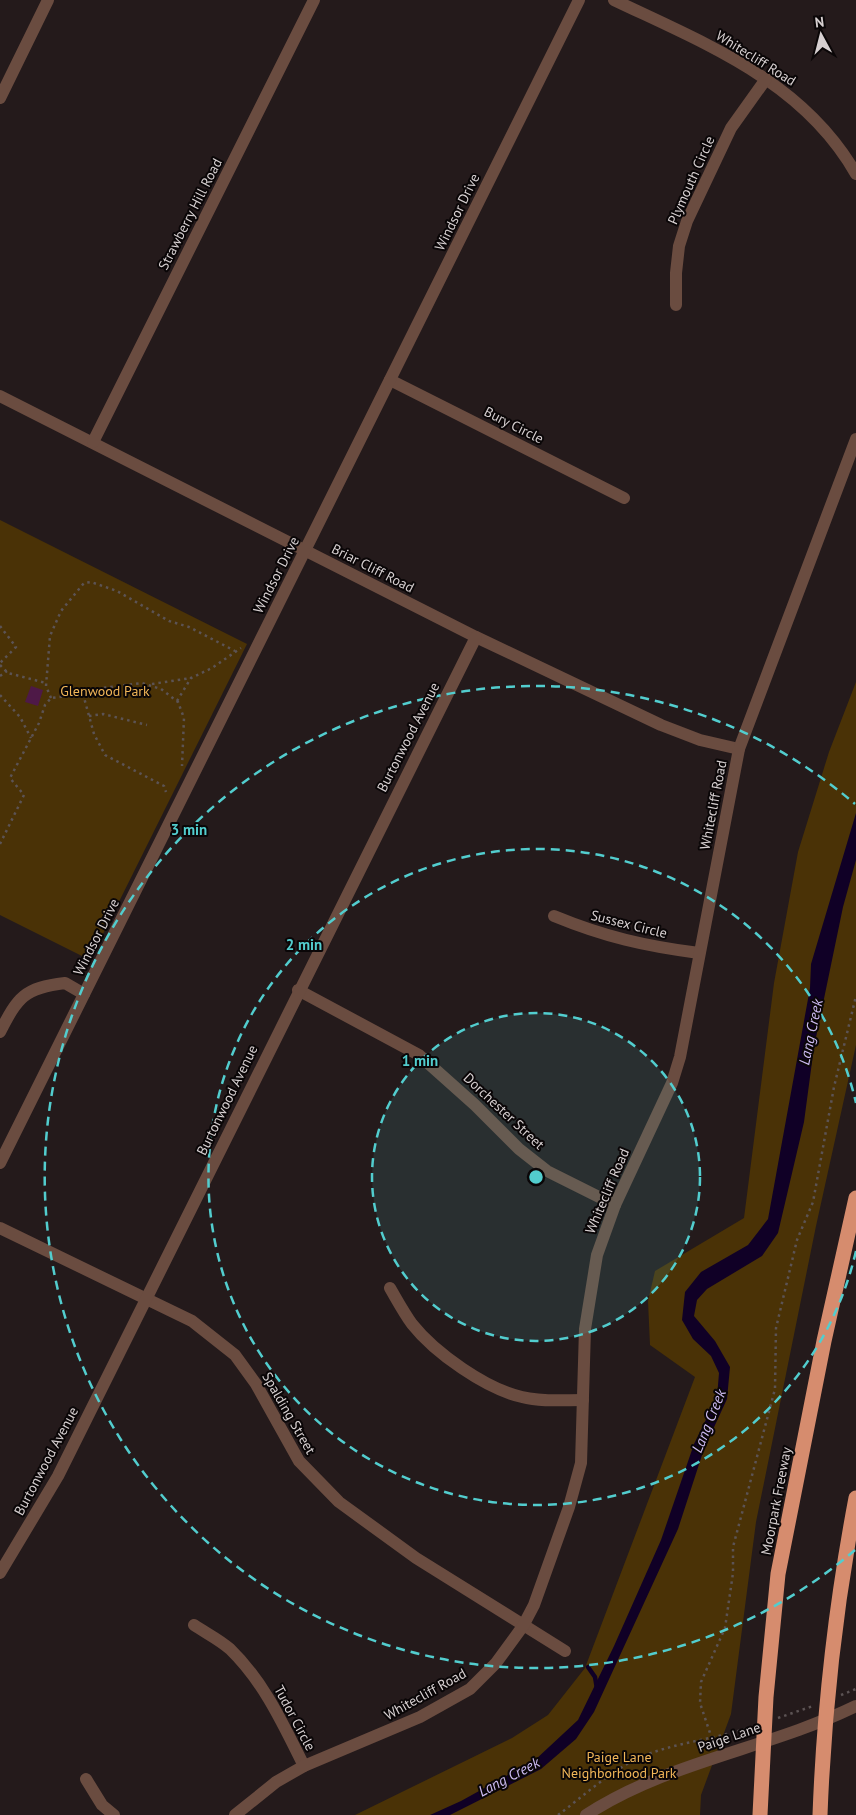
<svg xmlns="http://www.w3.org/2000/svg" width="856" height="1815" viewBox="0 0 856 1815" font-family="'PT Sans',sans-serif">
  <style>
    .green { fill: #4a3206 }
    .water { fill: #100026 }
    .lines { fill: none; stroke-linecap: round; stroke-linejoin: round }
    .stream { stroke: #100026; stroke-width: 4.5 }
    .building { fill: #4e1947 }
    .path { stroke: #5c5354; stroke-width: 2.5; stroke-dasharray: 2.5 4; stroke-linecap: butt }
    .minor { stroke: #6a4c40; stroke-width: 12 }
    .highway { stroke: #d68c6e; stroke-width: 15 }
    .ring { fill: none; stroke: #52cdce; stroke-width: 2.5; stroke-dasharray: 9 6 }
    .labels { text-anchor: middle; stroke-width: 4; stroke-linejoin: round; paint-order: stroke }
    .street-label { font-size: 14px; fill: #d7d0d1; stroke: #0a0607 }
    .park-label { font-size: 14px; fill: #f1b658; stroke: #0a0607 }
    .water-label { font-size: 15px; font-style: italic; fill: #cdbbf2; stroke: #0a0607 }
    .centre { fill: #52cdce; stroke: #0a0607; stroke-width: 2.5 }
    .ring-label { font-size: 15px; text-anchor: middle; font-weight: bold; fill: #52cdce; stroke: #0a0607; stroke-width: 4; stroke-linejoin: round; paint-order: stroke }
  </style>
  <rect width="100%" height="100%" fill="#241a1b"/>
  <g class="green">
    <polygon points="0,520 247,644 90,960 0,915"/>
    <polygon points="856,682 856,1045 816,1226 756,1522 731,1714 701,1795 700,1815 355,1815 512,1738 548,1715 585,1668 695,1377 650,1345 648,1301 655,1271 744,1218 774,983 798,852 829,752"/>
  </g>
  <polygon class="water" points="856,813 856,860 843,907 814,1047 804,1122 778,1233 762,1256 707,1289 697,1300 694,1316 715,1341 730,1367 727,1399 704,1449 678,1529 594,1712 576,1739 541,1769 450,1815 430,1815 461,1801 535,1760 578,1720 614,1646 661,1540 694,1444 717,1397 719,1373 711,1356 693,1339 682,1320 685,1292 701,1272 748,1245 768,1219 810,988 811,964"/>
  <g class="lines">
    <polyline class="stream" points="588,1667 595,1677 597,1689"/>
  </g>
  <polygon class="building" points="31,686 43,690 38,706 25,702"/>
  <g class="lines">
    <g class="path">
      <polyline points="0,626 16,647 0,663"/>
      <polyline points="0,665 8,673 46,683"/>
      <polyline points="0,676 7,671"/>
      <polyline points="152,684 191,678"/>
      <polyline points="83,694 94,734 105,755 164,786 166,792"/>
      <polyline points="0,695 20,717 31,738"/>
      <polyline points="51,698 46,686 50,636 61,611 84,583 91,582 117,591 169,621 189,627 235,651"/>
      <polyline points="177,701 191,678 212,668 241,648"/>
      <polyline points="89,716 103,714 147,725"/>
      <polyline points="0,844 24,795 10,778 39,723 45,705 51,698 83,694 102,688 142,683 161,689 178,702 184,718 182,766"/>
      <polyline points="841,1695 856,1689"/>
      <polyline points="778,1718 813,1706"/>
      <polyline points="714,1745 700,1703 701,1682 725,1628 733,1573 733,1547 775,1389 776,1328 797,1240 813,1202 834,1087 856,996"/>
      <path d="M 558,1815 C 585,1795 612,1769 643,1756 C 678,1742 716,1739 751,1727"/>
    </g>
    <g class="minor">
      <path d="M 614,0 C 706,44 803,81 856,174"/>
      <polyline points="0,98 48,0"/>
      <polyline points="676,305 676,273 679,246 687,221 731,128 766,79"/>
      <polyline points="390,380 624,498"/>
      <polyline points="0,396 476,637 661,725 700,740 739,749"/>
      <polyline points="93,442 314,0"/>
      <path d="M 554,916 C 605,937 645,946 699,953"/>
      <polyline points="298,990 419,1055 475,1105 519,1149 547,1171 615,1205"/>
      <path d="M 0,1032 C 18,997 24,988 65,983 L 84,994"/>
      <polyline points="0,1163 579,0"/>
      <polyline points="0,1228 192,1321 235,1355 256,1384 299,1461 339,1502 416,1558 565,1651"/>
      <path d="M 390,1288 C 397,1300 404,1313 412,1324 C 435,1353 486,1389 522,1397 C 541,1402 563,1400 583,1400"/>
      <polyline points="0,1573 58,1476 476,637"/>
      <path d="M 194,1625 C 206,1633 220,1640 230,1649 C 264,1682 283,1724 304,1766"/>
      <polyline points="86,1779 102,1805 114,1815"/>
      <polyline points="235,1815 276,1782 304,1766 420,1717 470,1689 496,1663 523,1626 534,1605 569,1507 581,1463 585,1329 597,1255 615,1205 672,1083 680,1057 739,749 856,439"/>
      <path d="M 586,1815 C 669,1761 768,1749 856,1706"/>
    </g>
    <g class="highway">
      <polyline points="760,1815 766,1697 778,1574 824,1341 856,1198"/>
      <path d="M 820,1815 C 824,1708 836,1603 856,1498"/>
    </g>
  </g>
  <circle cx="536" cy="1177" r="164" fill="#52cdce" fill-opacity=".12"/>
  <g class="ring">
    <circle cx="536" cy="1177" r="164"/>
    <path d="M856 1251A328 328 0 1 1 856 1103"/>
    <path d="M855 1550A491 491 0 1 1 855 804"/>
  </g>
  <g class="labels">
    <g class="street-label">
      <text transform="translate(756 58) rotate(32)" y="5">Whitecliff Road</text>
      <text transform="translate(691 180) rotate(-66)" y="5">Plymouth Circle</text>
      <text transform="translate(457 212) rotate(-64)" y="5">Windsor Drive</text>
      <text transform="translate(190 214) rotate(-63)" y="5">Strawberry Hill Road</text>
      <text transform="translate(514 425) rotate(27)" y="5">Bury Circle</text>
      <text transform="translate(373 568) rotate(27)" y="5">Briar Cliff Road</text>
      <text transform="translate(276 575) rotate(-63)" y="5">Windsor Drive</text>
      <text transform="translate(408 737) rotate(-63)" y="5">Burtonwood Avenue</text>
      <text transform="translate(713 805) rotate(-79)" y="5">Whitecliff Road</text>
      <text transform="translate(629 924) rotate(14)" y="5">Sussex Circle</text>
      <text transform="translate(96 937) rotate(-63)" y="5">Windsor Drive</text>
      <text transform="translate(227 1100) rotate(-64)" y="5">Burtonwood Avenue</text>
      <text transform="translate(504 1111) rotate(43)" y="5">Dorchester Street</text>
      <text transform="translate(607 1191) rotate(-67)" y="5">Whitecliff Road</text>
      <text transform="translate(289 1413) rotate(60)" y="5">Spalding Street</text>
      <text transform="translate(46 1461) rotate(-62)" y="5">Burtonwood Avenue</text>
      <text transform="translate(776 1501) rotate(-79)" y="5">Moorpark Freeway</text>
      <text transform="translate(425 1694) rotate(-29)" y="5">Whitecliff Road</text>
      <text transform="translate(295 1718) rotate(62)" y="5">Tudor Circle</text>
      <text transform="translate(729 1737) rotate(-19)" y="5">Paige Lane</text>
    </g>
    <g class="park-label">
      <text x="105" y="696">Glenwood Park</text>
      <text x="619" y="1762">Paige Lane<tspan x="619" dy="16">Neighborhood Park</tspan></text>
    </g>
    <g class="water-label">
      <text transform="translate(811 1032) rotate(-78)" y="5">Lang Creek</text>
      <text transform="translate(709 1421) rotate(-68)" y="5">Lang Creek</text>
      <text transform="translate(509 1777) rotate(-28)" y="5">Lang Creek</text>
    </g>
  </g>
  <circle cx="536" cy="1177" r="8" class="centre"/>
  <g class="ring-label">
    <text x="189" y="835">3 min</text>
    <text x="304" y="950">2 min</text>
    <text x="420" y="1066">1 min</text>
  </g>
  <g transform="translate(821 35) rotate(353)" stroke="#0a0607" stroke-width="4" paint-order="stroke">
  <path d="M0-4L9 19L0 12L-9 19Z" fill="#d7d0d1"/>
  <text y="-8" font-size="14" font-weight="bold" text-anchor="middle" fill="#d7d0d1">N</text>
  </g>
</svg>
